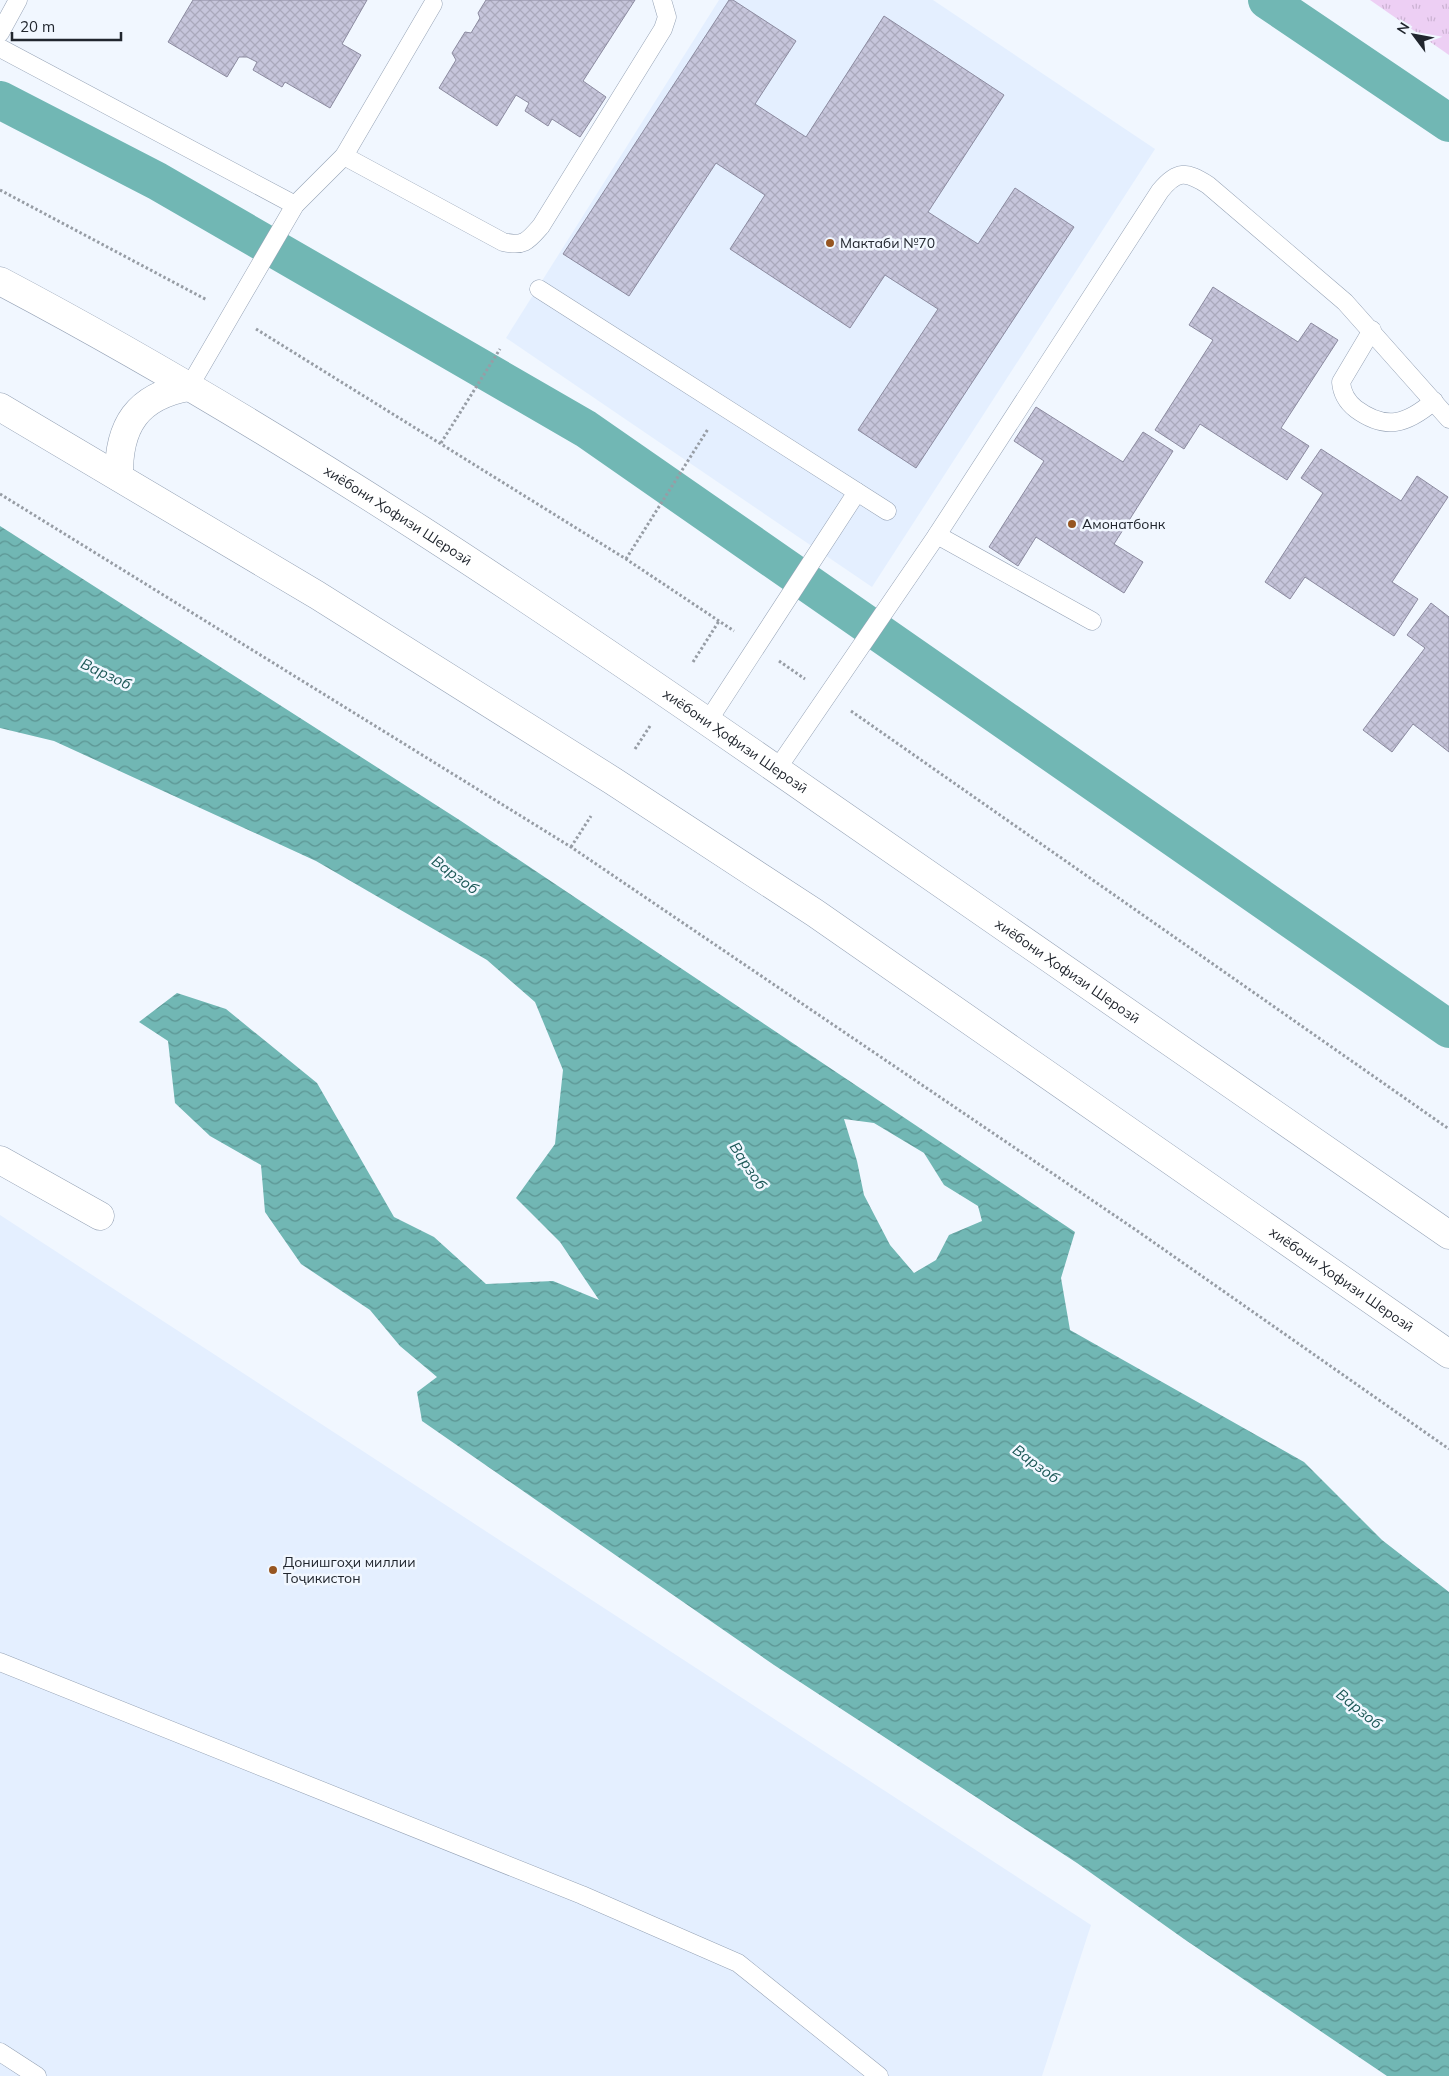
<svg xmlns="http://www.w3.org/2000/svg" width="1449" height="2076" viewBox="0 0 1449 2076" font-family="Mulish,sans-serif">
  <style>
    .built { fill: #e4efff }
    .park { fill: url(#park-tufts) }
    .water { fill: url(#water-waves); fill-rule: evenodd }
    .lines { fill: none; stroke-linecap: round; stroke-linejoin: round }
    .canal { stroke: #71b7b4; stroke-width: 38 }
    .building { fill: url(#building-cross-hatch); stroke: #8b8a9f }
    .lane-casing { stroke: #96a3b6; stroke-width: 19 }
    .street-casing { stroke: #96a3b6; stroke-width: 29 }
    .secondary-casing { stroke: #96a3b6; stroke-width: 29 }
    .path { stroke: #979da5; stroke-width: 3; stroke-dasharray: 2.5 2.5; stroke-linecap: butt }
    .lane { stroke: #fff; stroke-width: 18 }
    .street { stroke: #fff; stroke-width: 28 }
    .secondary { stroke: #fff; stroke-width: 28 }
    .poi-dot { fill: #965521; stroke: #f1f7ff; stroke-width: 2 }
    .labels { text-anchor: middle; stroke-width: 5; stroke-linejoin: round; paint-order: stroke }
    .poi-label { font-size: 14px; fill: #21262e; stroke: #f1f7ff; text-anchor: start }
    .street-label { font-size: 14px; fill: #21262e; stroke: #f1f7ff }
    .water-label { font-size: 15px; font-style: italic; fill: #1c5857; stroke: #f1f7ff }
  </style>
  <defs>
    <pattern id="park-tufts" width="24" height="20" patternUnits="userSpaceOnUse" patternTransform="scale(1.25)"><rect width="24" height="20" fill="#edcff4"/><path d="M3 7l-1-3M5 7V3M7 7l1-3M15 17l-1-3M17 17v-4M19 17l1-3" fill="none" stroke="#cbb2d2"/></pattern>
    <pattern id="water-waves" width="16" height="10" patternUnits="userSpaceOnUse" patternTransform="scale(1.25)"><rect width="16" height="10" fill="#71b7b4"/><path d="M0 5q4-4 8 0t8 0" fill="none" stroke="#5c9593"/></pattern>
    <pattern id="building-cross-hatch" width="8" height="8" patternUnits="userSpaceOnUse" patternTransform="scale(1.25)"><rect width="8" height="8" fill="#c6c5db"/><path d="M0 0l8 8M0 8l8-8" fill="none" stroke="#aaa9bc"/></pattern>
  </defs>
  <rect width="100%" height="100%" fill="#f1f7ff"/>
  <g class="built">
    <polygon points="719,0 933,0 1155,149 872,587 506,338"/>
    <polygon points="0,1215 1091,1925 1042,2076 0,2076"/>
  </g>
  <polygon class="park" points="1370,0 1449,0 1449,55"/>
  <path class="water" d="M 0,526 L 461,821 L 1075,1232 L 1061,1278 L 1070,1330 L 1304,1462 L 1382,1540 L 1449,1592 L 1449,2076 L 1387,2076 L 1184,1939 L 1077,1863 L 774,1665 L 422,1421 L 417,1392 L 437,1377 L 400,1346 L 370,1310 L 301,1264 L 265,1212 L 261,1165 L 210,1136 L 175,1103 L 168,1041 L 139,1022 L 177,993 L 226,1009 L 317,1083 L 394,1217 L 434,1237 L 486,1284 L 553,1281 L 599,1300 L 560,1242 L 516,1198 L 555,1144 L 563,1070 L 535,1002 L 487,960 L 316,861 L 54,741 L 0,728 ZM 844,1119 L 874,1123 L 924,1153 L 944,1185 L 978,1206 L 982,1221 L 949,1235 L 936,1260 L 914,1273 L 890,1245 L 864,1195 L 857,1161 Z"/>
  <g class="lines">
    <g class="canal">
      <polyline points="1267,0 1449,123"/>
      <polyline points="0,100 157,181 586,429 1449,1029"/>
    </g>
  </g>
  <g class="building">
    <polygon points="193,0 367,0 342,44 361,55 330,108 285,82 282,87 253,70 257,62 247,57 239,57 227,77 168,42"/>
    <polygon points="486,0 635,0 583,81 606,97 580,137 552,119 548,126 525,111 529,103 516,95 497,126 439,88 456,60 452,53 465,32 471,33 480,18 478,13"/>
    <polygon points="729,0 733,0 796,41 755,104 806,137 884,16 1004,95 928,212 978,244 1015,188 1074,227 916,468 858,430 938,309 885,275 850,328 730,249 765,195 716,163 629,296 563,254"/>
    <polygon points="1213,287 1298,342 1311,323 1338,340 1281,428 1309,446 1287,480 1200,424 1184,449 1155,430 1213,340 1189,325"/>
    <polygon points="1036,407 1123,462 1143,432 1173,451 1114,544 1143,562 1124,593 1036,537 1018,566 989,547 1044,461 1014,441"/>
    <polygon points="1321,449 1401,501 1417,476 1448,497 1392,582 1418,599 1394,636 1305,577 1290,599 1265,582 1323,493 1301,478"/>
    <polygon points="1431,603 1449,617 1449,752 1413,724 1392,752 1363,730 1425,648 1407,635"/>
  </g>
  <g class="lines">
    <defs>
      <g id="lane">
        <polyline points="0,33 18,0"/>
        <polyline points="0,48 295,205"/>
        <polyline points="344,156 433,4"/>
        <polyline points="539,289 887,511"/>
        <path d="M 1372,330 L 1341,382 C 1342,394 1347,402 1356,409 C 1386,431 1407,424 1434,401"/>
        <path d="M 189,387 L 295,205 L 344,156 L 503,242 C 524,247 528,241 541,226 L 663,29 L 667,17 L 662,0"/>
        <polyline points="937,535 1092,621"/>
        <polyline points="708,721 857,492"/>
        <path d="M 777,769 L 937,535 L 1160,191 C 1177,170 1186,171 1208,185 L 1345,302 L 1449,419"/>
        <polyline points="0,1662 582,1895 738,1963 879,2076"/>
        <polyline points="0,2052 37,2076"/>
      </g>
      <polyline id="street" points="0,1160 100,1216"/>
      <g id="secondary">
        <path id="s1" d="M 0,281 C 288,433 558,617 825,803 C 1033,947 1241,1091 1449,1235"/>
        <path id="s2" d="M 0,407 L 317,595 L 613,781 L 815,913 L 1449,1354"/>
        <path d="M 119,477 C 118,426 137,396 189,387"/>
      </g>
    </defs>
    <use href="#lane" class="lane-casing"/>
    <use href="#street" class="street-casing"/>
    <use href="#secondary" class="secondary-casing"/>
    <g class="path">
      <polyline points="0,190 207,300"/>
      <polyline points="256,329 626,559 734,631"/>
      <polyline points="441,443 500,349"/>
      <polyline points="0,494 571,847 1136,1230 1449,1449"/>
      <polyline points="626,559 708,429"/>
      <polyline points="779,661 805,679"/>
      <polyline points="693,662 719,621"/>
      <polyline points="851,711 1449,1129"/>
      <polyline points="635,749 650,726"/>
      <polyline points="571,847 591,816"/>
    </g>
    <use href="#lane" class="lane"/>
    <use href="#street" class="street"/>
    <use href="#secondary" class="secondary"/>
  </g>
  <g class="poi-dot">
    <circle cx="830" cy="243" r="5"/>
    <circle cx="1072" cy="524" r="5"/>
    <circle cx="273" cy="1570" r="5"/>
  </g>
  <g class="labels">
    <g class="poi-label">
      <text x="840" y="248">Мактаби №70</text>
      <text x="1082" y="529">Амонатбонк</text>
      <text x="283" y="1567">Донишгоҳи миллии<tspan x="283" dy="16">Тоҷикистон</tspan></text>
    </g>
    <g class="street-label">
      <text dy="5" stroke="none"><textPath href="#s1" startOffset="462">хиёбони Ҳофизи Шерозӣ</textPath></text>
      <text dy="5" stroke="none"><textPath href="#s1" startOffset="868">хиёбони Ҳофизи Шерозӣ</textPath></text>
      <text dy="5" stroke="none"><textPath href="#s1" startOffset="1272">хиёбони Ҳофизи Шерозӣ</textPath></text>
      <text dy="5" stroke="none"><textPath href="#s2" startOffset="1601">хиёбони Ҳофизи Шерозӣ</textPath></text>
    </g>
    <g class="water-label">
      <text transform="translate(106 674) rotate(25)" y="5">Варзоб</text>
      <text transform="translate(455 875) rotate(36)" y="5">Варзоб</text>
      <text transform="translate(748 1166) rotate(56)" y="5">Варзоб</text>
      <text transform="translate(1036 1464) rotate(37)" y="5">Варзоб</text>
      <text transform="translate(1359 1709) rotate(39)" y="5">Варзоб</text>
    </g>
  </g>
  <g transform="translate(1414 35) rotate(302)" stroke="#f1f7ff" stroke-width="4" paint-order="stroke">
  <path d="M0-4L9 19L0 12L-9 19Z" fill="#21262e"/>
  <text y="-8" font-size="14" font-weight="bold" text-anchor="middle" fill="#21262e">N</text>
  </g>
  <path d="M12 32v8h109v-8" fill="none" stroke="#21262e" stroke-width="2.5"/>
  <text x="20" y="32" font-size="15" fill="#21262e" stroke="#f1f7ff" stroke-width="4" paint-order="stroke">20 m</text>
</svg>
